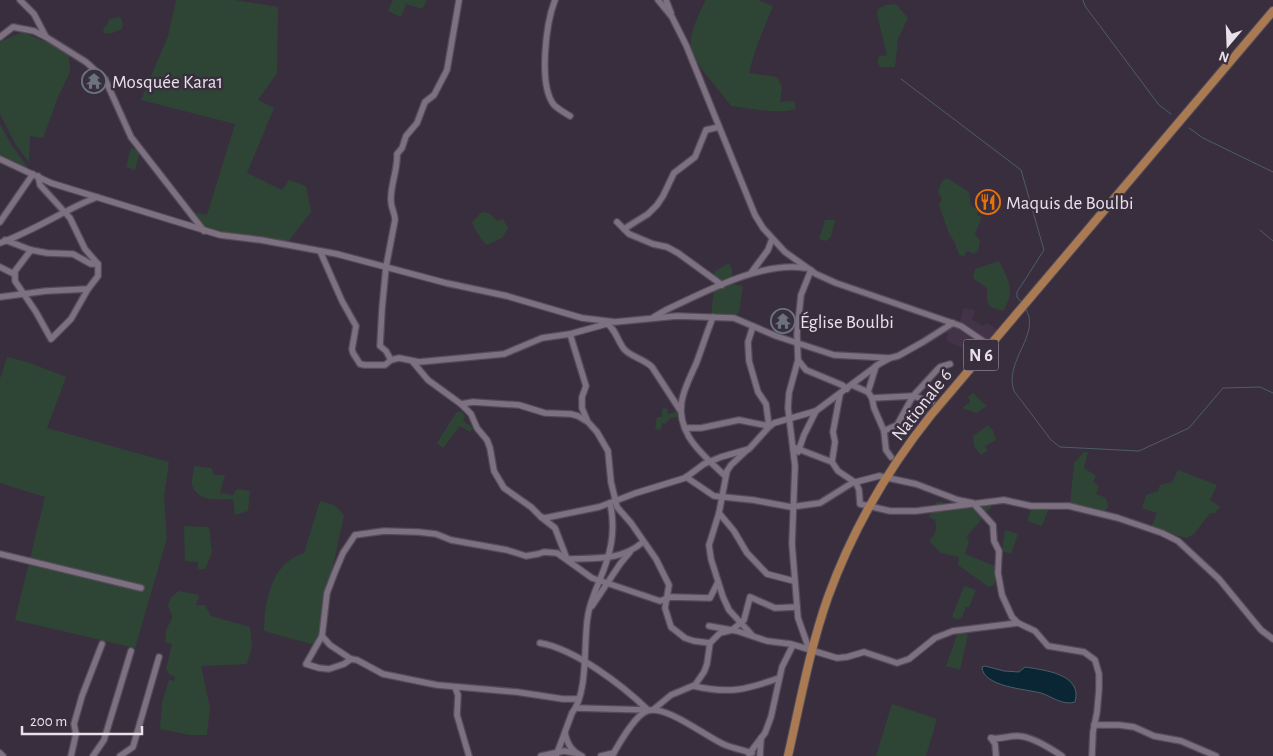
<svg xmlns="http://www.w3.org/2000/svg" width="1273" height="756" viewBox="0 0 1273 756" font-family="'Alegreya Sans',sans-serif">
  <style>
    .built { fill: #433348 }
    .green { fill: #2e4535 }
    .water { fill: #0a2533; stroke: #4d5d6a }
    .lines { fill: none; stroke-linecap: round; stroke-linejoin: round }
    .stream { stroke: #4d5d6a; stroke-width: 1 }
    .minor-casing { stroke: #544b58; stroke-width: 8 }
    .major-casing { stroke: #544b58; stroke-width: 10 }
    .minor { stroke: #7c7081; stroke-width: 5.5 }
    .major { stroke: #aa7a52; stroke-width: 8 }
    .labels { text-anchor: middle; stroke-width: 5; stroke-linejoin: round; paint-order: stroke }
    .shield { fill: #392e3d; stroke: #b4abb7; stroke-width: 1 }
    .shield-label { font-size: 18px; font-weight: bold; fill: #e8e1eb }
    .poi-label { font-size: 19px; fill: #e8e1eb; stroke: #392e3d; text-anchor: start }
    .street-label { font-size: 19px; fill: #e8e1eb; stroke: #392e3d }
  </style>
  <rect width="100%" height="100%" fill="#392e3d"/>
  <polygon class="built" points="963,308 975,310 972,320 983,326 987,323 998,330 980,350 975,347 967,350 947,341 948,326 960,322"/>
  <g class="green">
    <polygon points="176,0 235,0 278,7 277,73 258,100 274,108 247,173 282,190 289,180 306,186 311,212 288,242 232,235 205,228 192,212 207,215 235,124 141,100 168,36"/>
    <polygon points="393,0 427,0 422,9 406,4 401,17 388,11"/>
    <path d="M 706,0 L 758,0 L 773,6 C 764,28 754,50 749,73 L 777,77 L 782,87 L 780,102 L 794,101 L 796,109 C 775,115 752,108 731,106 C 721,91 694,64 691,48 C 689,34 699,12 706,0 Z"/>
    <polygon points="896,4 908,18 898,39 895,67 880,67 878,64 878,57 887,55 877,14 878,9 886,5"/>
    <polygon points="118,17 121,18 123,24 122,29 110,34 104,33 103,29 109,22 108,20"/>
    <polygon points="22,32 65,50 69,56 70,72 58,97 43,138 30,136 29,162 16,145 0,114 0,42"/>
    <polygon points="0,124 12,146 30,171 0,157"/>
    <polygon points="131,148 140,150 135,170 126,167"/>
    <polygon points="947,178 969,192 971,206 979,210 977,215 982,217 975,234 980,241 978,251 974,254 967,251 964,256 959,255 955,243 949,233 939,205 942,198 938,192 942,181"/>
    <path d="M 482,212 C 489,212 493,216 497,221 L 503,219 L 508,228 L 502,238 L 487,245 C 482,241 473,227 472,222 Z"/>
    <polygon points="825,220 835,220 831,237 826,241 819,239"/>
    <path d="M 999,261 C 1009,282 1016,289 1003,311 L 990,307 L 987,300 L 987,288 L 973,278 L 975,269 Z"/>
    <polygon points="729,263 732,269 732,284 743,286 739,312 734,318 711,316 713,297 717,284 714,272"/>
    <polygon points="7,357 30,363 66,377 47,428 169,462 164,496 167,538 135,648 15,620 45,497 0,483 0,379"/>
    <polygon points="973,393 987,406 976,413 962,408 970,402 968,397"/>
    <polygon points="665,408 668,409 667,413 669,414 678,411 679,417 670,418 665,424 662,423 661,430 655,429 657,417 662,417 662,409"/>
    <polygon points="461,411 465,416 463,421 473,428 470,432 460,426 443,448 437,443 456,413"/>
    <polygon points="988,425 993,431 996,440 985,446 987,451 981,455 974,446 973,436"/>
    <polygon points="1084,452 1088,452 1084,468 1096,476 1093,482 1099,486 1096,494 1106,498 1108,507 1104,513 1087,507 1070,506 1074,463"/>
    <path d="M 194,466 L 211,468 L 215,475 L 225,475 L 220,493 L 233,495 L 237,489 L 250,491 L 248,511 L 235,515 L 233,499 C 218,499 199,503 192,485 C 191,481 194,471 194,466 Z"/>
    <polygon points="1178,470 1217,485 1210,500 1220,507 1215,513 1210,513 1194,534 1186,538 1151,528 1157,513 1142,508 1146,495 1158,491 1160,485 1172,482"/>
    <path d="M 320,501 L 334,505 L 344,515 L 334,561 L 320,637 L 315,645 L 264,631 C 265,601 270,564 304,553 Z"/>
    <path d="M 936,502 L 942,502 L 944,506 L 990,503 L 991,508 L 984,513 C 981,524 972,528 967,537 L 969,541 L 965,554 L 997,567 L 994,585 L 989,587 L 958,565 L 959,557 L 941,553 L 929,541 C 935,535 938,529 935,520 L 929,517 L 930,513 L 936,512 Z"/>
    <polygon points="1032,507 1049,508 1042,526 1027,521"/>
    <polygon points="184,526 209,527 212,552 205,569 198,569 198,562 185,561"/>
    <polygon points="1005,530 1018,534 1011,554 1002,551"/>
    <polygon points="964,586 976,590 969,607 966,607 962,617 958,620 952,617"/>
    <path d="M 179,591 L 199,595 L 196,605 L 205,605 L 211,616 L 250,627 L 252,646 L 247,664 L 201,666 L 210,708 L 207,735 L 190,735 L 160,729 L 162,703 L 169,680 L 174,681 L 175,677 L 169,674 L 166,669 L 172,644 L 165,642 C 166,638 165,632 167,629 C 172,616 175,621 168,606 L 171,597 Z"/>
    <polygon points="958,632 968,635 960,670 946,666"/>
    <polygon points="892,704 937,719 926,756 876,756"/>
  </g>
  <path class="water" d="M 985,666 L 1004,671 L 1019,672 L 1025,667 C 1044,670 1083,674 1075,702 C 1063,706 1051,696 1041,693 C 1026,689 983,687 982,667 Z"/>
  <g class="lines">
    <g class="stream">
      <polyline points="1083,0 1085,6 1159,105 1171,114"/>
      <polyline points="901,79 1021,170 1044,250 1017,292 1017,297 1021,302"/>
      <polyline points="1189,128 1203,138 1273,172"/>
      <polyline points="1260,230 1273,241"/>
      <path d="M 1025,308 C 1043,333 1003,361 1014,391 L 1051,440 L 1060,447 L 1139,451 L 1189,428 L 1223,388 L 1260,387 L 1273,393"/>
    </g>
    <defs>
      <g id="minor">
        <polyline points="20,0 34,14 46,37"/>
        <path d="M 555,0 C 546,23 538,85 554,105 C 558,109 565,113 570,116"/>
        <polyline points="658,0 672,17 686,45 755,215 763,228 785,252 816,274 836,283 961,326 989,345"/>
        <polyline points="666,0 671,13"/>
        <polyline points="0,37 13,27 34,31 46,37 86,62 105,79 131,137 204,231"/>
        <polyline points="0,159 51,183 220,235 261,240 337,254 446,283 507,296 582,318 615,322 677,316 734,318 776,336 834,355 890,358 898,356 923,342 953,323"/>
        <polyline points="0,222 33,174"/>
        <polyline points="617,222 629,234 653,244 667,247 678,253 722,285"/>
        <polyline points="624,229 648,214 657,205 663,196 674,173 695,157 706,130 719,127"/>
        <polyline points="5,240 31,250 47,253 73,254 91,264 98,264"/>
        <path d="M 0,243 C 34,231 64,210 97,197"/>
        <polyline points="31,250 15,271 15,281 36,312 51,339 71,319 88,289"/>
        <polyline points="320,251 342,301 356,326 352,349 353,353 360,364 365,365 385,365 391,360 399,358 419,362 504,354 542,338 570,334 610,323"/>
        <polyline points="0,267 14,274"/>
        <polyline points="751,273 768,250 772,239"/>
        <polyline points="0,297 46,291 88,289 98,276 98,264 85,249 70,218 40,185 38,176"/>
        <path d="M 654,317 L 666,310 C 705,292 761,261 805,268"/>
        <path d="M 713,317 C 707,332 702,348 696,364 C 684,390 673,409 689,437 C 698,452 713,464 725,476"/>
        <path d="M 605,322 C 616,329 617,340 624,349 C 631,357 644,359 652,367 L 680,410"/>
        <polyline points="570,334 586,386 582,397 582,408 587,420"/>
        <path d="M 391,360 L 386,351 L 380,346 L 382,309 L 386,267 L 395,220 C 395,213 391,208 391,201 C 390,185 398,170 397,154 L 402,148 L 406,136 L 417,123 L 425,102 L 434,95 L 447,70 L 459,0"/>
        <polyline points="798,360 806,370 842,385 847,389"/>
        <polyline points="412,361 428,380 461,404 473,402 519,405 545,413 571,414 578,416 588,422 597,432 608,451 611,482 617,507 631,523 656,559 669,585 665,608 671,627 685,638 694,641 710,643"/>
        <polyline points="876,366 868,392 872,398 874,408 884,431 886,450 891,457"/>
        <polyline points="852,385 868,392"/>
        <polyline points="872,398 913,396 932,402"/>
        <polyline points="461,404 471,414 477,428 487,440 490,448 494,471 504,488 531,507 541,517 545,518 599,507 636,493 685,478 704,464 721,457 749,449 768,428 774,423 816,411 879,364 890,358"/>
        <polyline points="685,428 701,428 739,420 769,426 766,404 758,392 749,361 748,342 753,326"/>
        <polyline points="884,431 897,425 913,396 936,371 940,367 950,364"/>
        <polyline points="793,447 832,462 838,471 856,483 859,490 860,504 890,511 916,511 1004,500 1031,506 1069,506 1118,518 1162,533 1178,541 1219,579 1261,630 1273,639"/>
        <polyline points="747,450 731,465 727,471 719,513 709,545 711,559 723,597 729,610 752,635"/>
        <polyline points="798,452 804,435 816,411"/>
        <polyline points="832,462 835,442 833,432 840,394"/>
        <polyline points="686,477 714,496 753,500 791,507 820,503 852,483 879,476 916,484 958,500 973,503 993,525 994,541 999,551 998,573 1002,595 1012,617 1018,623 1035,631 1048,646 1084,652 1095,660 1099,674 1099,689 1097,712 1093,732 1092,756"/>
        <polyline points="719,513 734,531 747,553 767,574 794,581"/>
        <path d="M 541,517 L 555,528 L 567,559 C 595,558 621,561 643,542"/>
        <polyline points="0,554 141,588"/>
        <polyline points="592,606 620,564 630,552"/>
        <polyline points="709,626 737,631 767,641 791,644 837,658 847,657 864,652 897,663 909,659 935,638 953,631 1018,623"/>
        <polyline points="322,636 330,645 351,659"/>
        <path d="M 540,643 C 575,649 622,685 648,710 L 576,708"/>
        <polyline points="809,649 798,618 792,544 795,466 788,408 789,393 798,360 797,334 801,295 811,270"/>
        <path d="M 693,686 C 729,694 746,690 779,678"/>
        <polyline points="455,687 458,695 457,715 469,756"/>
        <polyline points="578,699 563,699 517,692 437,685 383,674 357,660 351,659 344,664 329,669 319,668 306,664 322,636 327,593 335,572 343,553 355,535 384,531 418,532 436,534 451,540 507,550 526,556 538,554 544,552 557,553 592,578 660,601 671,597 710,598 718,582"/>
        <polyline points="654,709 671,695 695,685 704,672 707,664 710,643 720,633 732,630 744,620 750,597 775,608 797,607"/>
        <polyline points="1094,725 1119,725 1134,727 1154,736 1181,741 1216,756"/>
        <path d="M 565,733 C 567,744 572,752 582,756"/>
        <path d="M 991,738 C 1001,740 1009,735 1019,736 C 1033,737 1050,748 1062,756"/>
        <polyline points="991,738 995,744 996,756"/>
        <polyline points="0,753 3,756"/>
        <polyline points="749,754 765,733 771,717 782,667 793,645"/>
        <polyline points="71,756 76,734 74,724 82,696 102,644"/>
        <polyline points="93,756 104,740 131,651"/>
        <polyline points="120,756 133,747 159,657"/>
        <polyline points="541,756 564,751 575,753"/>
        <path d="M 556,756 L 572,713 C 589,692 583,641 588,615 C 591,596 602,578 607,560 C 613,542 614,521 610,503"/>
        <polyline points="601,756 614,753"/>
        <path d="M 612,756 C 619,744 634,716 647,711 C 665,704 705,736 723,744 C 732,748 742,750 752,753"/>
        <polyline points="760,756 761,738"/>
      </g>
      <path id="major" d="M 788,756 C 800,703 810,648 828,597 C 852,531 887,470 931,415 L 1273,11"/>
    </defs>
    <use href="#minor" class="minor-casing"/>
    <use href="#major" class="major-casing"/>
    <use href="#minor" class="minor"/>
    <use href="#major" class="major"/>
  </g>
  <defs>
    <symbol id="temple-ring" viewBox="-11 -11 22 22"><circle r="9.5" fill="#392e3d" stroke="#6b7280" stroke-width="1.5"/><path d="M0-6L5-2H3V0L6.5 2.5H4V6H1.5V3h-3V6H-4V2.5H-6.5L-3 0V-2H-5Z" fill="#6b7280"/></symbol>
    <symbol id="restaurant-ring" viewBox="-11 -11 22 22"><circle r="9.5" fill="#392e3d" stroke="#e8710a" stroke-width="1.5"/><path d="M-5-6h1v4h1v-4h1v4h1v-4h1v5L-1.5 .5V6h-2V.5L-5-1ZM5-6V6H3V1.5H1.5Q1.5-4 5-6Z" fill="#e8710a"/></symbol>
  </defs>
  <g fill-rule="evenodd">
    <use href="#temple-ring" x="80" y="67" width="28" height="28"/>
    <use href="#restaurant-ring" x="974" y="188" width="28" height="28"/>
    <use href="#temple-ring" x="769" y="307" width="28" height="28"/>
  </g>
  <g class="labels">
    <rect class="shield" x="963.5" y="339.5" width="35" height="31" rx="4"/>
    <g class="shield-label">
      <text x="981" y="361">N 6</text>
    </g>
    <g class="poi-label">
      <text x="112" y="88">Mosquée Kara1</text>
      <text x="1006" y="209">Maquis de Boulbi</text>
      <text x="800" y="328">Église Boulbi</text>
    </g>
    <g class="street-label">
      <text transform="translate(921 404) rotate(-52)" y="7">Nationale 6</text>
    </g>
  </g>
  <g transform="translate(1228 45) rotate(199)" stroke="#392e3d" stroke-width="4" paint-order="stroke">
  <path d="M0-4L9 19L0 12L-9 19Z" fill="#e8e1eb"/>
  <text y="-8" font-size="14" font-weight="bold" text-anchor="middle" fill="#e8e1eb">N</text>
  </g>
  <path d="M22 726v8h120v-8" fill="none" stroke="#e8e1eb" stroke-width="2.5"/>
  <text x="30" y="726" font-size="15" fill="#e8e1eb" stroke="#392e3d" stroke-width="4" paint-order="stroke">200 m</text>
</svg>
